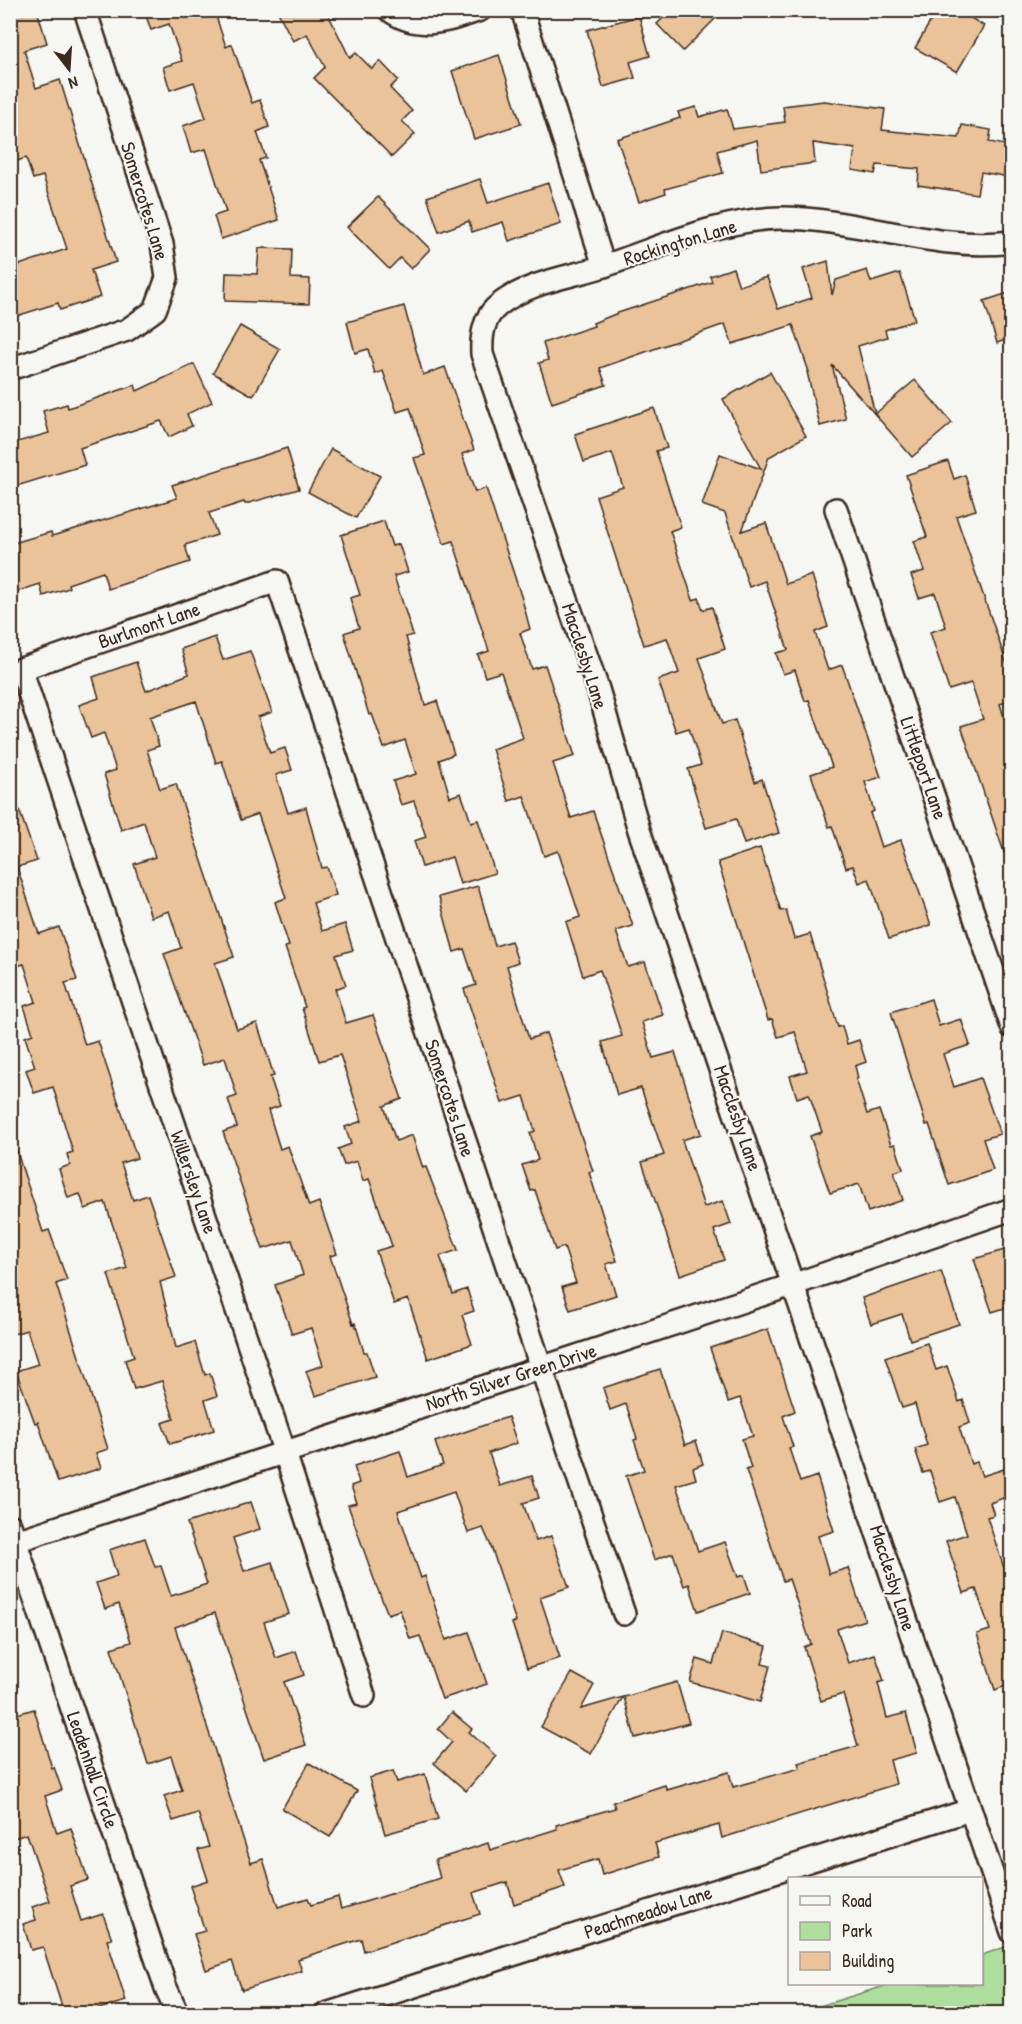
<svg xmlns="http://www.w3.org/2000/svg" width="1022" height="2024" viewBox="0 0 1022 2024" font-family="'Patrick Hand',sans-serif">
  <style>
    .green { fill: #aede9e; stroke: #74845e; stroke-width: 1.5 }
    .building { fill: #eac39a; stroke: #3b2a1e; stroke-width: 1.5 }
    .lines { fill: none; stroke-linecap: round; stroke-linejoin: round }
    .street-casing { stroke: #3b2a1e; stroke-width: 26 }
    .street { stroke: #f6f6f2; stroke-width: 21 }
    .labels { text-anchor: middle; stroke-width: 4.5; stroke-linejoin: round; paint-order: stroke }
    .street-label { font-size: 20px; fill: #3b2a1e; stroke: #f6f6f2 }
  </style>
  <rect width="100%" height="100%" fill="#f6f6f2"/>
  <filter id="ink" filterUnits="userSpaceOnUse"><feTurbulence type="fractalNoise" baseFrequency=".0167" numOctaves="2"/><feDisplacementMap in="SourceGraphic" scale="12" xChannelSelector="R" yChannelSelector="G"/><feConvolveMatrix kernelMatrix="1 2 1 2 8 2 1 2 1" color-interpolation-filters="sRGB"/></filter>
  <g filter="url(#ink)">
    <polygon class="green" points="1011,1945 1011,2013 797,2013 891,1984 982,1984 982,1955"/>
    <g class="building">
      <polygon points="10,10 37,10 47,43 24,50 36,88 60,80 116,262 91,270 100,297 60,310 58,303 10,318 10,268 67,249 43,176 33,179 26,158 17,161 10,143"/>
      <polygon points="144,10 214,10 226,47 232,44 252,103 260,100 269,127 257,132 266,158 259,160 279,220 221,239 214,216 226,212 206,149 191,153 183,126 206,118 194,82 170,90 163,67 182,61 169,24 151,30"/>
      <polygon points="277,10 326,10 350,58 356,53 372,69 380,61 398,80 390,88 412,111 402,121 415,134 392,157 314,78 325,67 307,34 293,41"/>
      <polygon points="671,10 724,10 683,51 657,24"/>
      <polygon points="937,10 958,10 984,26 957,72 915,48"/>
      <polygon points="639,16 650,56 630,62 635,78 603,87 587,30"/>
      <polygon points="499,55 521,124 474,139 452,71"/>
      <polygon points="824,101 885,109 882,130 959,138 962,125 991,130 989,142 1011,146 1010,177 981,172 977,194 918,185 919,169 877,165 875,174 852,170 855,149 813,143 815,163 761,170 757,140 717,151 723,173 665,189 666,193 639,202 617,139 680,118 678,112 696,107 699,117 727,109 733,129 785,122 783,106"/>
      <polygon points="480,179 488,203 548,183 561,224 509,241 503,222 472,232 469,221 439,232 427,197"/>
      <polygon points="378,197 430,249 411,269 400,258 389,269 347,227"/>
      <polygon points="259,248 292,249 291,278 310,279 309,304 225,301 226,273 257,274"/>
      <polygon points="828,261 832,295 836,280 867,270 871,282 900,273 915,320 885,330 887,337 858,346 875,414 915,380 952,423 912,457 832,365 846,419 820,426 807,372 809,372 793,325 732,344 725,324 600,368 606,385 552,403 539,363 548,360 543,343 594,326 593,323 618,313 712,282 710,276 733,268 739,286 767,277 778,309 812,298 803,269"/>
      <polygon points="1011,292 1011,338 997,343 984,301"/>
      <polygon points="404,306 423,375 445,367 474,450 462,454 475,492 486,488 522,599 530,629 520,633 532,669 545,665 575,756 553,763 571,818 593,811 633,926 616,931 628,967 645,962 663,1015 642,1022 653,1058 675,1052 701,1134 682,1140 704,1207 723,1201 731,1224 714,1230 724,1260 680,1275 642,1162 664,1155 641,1088 617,1095 602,1042 622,1036 600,970 583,976 566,922 580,917 558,851 544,856 524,796 509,801 492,749 523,738 501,672 485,677 478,655 489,651 453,541 444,544 414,458 425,455 410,408 397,412 383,371 375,374 368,349 355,353 347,322"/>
      <polygon points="240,326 280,349 253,396 213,373"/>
      <polygon points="194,364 212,402 187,414 192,426 169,437 161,421 80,448 85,465 10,488 10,444 49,433 43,411 67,404 68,408 135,385 137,391"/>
      <polygon points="770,372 806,436 769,457 742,531 766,523 786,584 812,575 828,627 815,632 828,670 842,665 881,777 865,782 874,811 870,813 881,847 901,840 931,925 889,939 869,879 859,883 853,866 846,868 832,826 829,827 811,774 832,767 809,700 805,701 795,670 783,674 776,653 788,650 765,581 749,587 725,513 702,505 720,454 761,469 723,399"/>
      <polygon points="654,408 667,448 656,451 681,527 670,531 693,600 699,598 703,610 712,607 725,649 699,658 722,724 735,720 755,782 762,779 779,833 744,844 736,819 706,828 688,769 701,765 689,728 676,732 658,680 679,673 667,638 644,645 596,496 623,487 612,453 584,462 575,434"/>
      <polygon points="287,448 299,489 245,504 244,502 209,513 217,535 185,545 190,562 108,589 103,572 68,584 69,588 43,596 40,584 10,594 10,544 51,532 52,536 177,498 172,485"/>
      <polygon points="331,449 380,476 356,518 308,492"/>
      <polygon points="948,461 954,479 965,475 976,510 956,516 1011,676 1011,700 1000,704 1011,739 1011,864 1008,864 961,726 983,719 971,683 949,690 930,632 946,627 935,593 919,598 911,575 924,571 914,541 927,537 906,475"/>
      <polygon points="384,521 392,546 399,544 408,572 394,576 413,635 406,637 425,705 437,701 454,754 439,760 450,797 461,793 471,822 478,820 495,873 460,884 452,857 422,867 414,841 426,837 414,801 401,805 393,781 416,774 405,740 384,748 372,714 369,715 344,633 359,628 350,598 360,595 341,535"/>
      <polygon points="215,637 223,660 250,651 272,712 258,717 270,753 285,748 292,770 276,775 288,813 306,807 322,868 327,867 336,895 313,903 322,931 345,924 353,950 336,955 346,985 335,989 346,1023 373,1015 402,1099 384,1106 396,1141 412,1135 423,1168 426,1167 458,1250 440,1256 453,1294 467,1289 474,1311 462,1315 472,1344 428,1359 408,1299 394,1304 376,1251 392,1246 369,1179 363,1181 357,1161 344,1165 338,1149 351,1144 345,1127 362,1121 340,1055 319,1061 302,1008 305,1007 285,947 289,946 275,902 286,898 258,814 241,820 222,761 216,763 196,701 150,717 159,746 147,750 160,789 176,784 234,957 215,963 237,1029 257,1023 274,1076 270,1077 280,1106 268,1110 280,1149 288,1146 309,1206 319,1202 337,1254 330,1256 353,1324 355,1323 364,1352 367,1352 375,1377 315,1396 306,1371 323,1365 311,1328 292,1334 275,1285 303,1275 292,1240 263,1249 223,1132 237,1127 228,1099 237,1096 225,1058 203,1065 164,954 181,948 169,911 151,917 134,864 155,857 144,822 121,830 104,774 116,770 104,733 91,738 79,705 99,698 93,677 136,662 146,691 189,674 181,649"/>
      <polygon points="10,798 15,798 37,861 17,867 39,934 59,927 77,980 65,983 85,1045 98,1041 137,1158 121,1163 133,1200 148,1195 176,1277 160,1282 176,1348 195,1342 205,1375 210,1373 217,1396 205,1400 214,1430 170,1444 162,1423 174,1419 162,1381 134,1389 125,1360 134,1357 108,1274 127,1268 105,1202 85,1209 80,1194 68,1198 59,1169 70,1165 67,1154 73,1152 53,1087 34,1093 26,1070 35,1067 25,1037 33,1034 24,1006 36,1002 24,964 10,968"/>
      <polygon points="760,848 781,911 786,910 794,939 810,934 838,1027 842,1026 847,1044 859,1040 866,1062 855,1066 858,1078 856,1079 867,1114 879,1110 891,1145 895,1144 903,1169 894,1172 903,1200 868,1212 859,1184 830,1193 810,1136 822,1132 809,1094 797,1098 790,1076 807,1071 795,1032 778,1037 772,1019 768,1020 718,862"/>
      <polygon points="478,886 495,946 511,941 518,962 507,966 529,1039 546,1033 593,1171 589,1172 617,1261 606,1264 616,1295 570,1310 562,1287 576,1283 564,1247 555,1250 535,1190 531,1191 522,1165 538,1160 530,1133 535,1131 524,1096 502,1103 464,989 476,985 464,949 454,952 439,897"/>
      <polygon points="931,999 939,1026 961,1019 970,1045 943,1054 954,1087 980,1078 1000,1134 983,1139 993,1170 949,1185 929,1124 926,1125 891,1012"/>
      <polygon points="14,1143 43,1232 49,1230 67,1280 56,1284 108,1449 96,1453 101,1468 58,1482 38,1422 35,1423 16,1371 38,1364 27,1330 10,1335 10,1144"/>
      <polygon points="1011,1248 1011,1306 992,1312 974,1259"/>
      <polygon points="941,1271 959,1324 910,1340 902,1314 871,1324 862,1298"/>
      <polygon points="768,1329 795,1411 783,1416 793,1447 789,1448 800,1482 817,1476 834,1531 818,1536 829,1574 848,1568 865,1620 837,1629 848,1663 875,1654 884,1681 878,1683 887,1718 906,1713 917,1753 890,1760 896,1784 722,1838 719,1825 655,1843 659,1857 602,1875 598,1859 559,1870 565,1887 514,1904 507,1882 473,1893 480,1914 364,1951 361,1939 298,1959 302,1971 242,1990 232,1961 206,1970 194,1934 205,1931 190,1886 208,1880 198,1850 209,1847 198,1813 173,1821 164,1796 182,1790 171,1756 148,1764 111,1648 131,1642 119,1604 105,1609 96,1583 117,1576 109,1550 145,1538 155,1567 161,1566 171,1596 207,1584 187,1523 251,1502 260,1529 233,1538 244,1571 272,1562 289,1614 264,1622 276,1658 296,1651 304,1675 284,1682 306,1745 264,1759 215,1613 175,1627 251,1863 263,1859 278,1907 308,1898 311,1905 338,1897 341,1909 378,1898 440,1878 435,1860 488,1843 490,1850 557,1829 556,1825 615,1808 613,1802 665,1785 667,1790 729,1772 733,1787 800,1768 798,1763 858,1746 843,1694 821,1701 804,1647 811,1644 789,1579 783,1581 746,1470 751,1468 742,1439 753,1436 740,1398 728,1402 710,1348"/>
      <polygon points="927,1343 936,1370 947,1366 959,1402 963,1400 970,1423 959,1427 971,1464 977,1462 982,1476 1004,1469 1011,1492 1011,1495 990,1503 994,1515 987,1517 1011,1589 1011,1684 995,1690 977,1634 990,1630 976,1589 964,1593 946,1541 967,1534 955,1497 940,1502 930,1471 923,1473 915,1449 927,1445 915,1404 902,1408 885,1357"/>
      <polygon points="660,1369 685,1445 696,1441 703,1464 693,1468 696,1479 676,1485 698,1551 725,1542 738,1577 744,1575 750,1593 698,1611 689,1584 684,1586 673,1553 654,1560 626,1476 644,1470 634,1440 637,1439 626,1404 610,1410 603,1388"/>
      <polygon points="508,1417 517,1443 489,1453 500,1486 532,1476 539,1498 523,1503 536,1541 551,1536 569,1587 540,1597 560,1658 527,1668 512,1623 516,1622 491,1546 483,1528 468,1533 454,1492 398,1511 421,1578 425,1576 446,1640 469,1632 487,1684 442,1699 420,1636 410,1639 400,1610 388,1614 376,1585 348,1505 357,1503 351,1486 359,1483 354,1466 400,1451 408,1477 443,1465 435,1442"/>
      <polygon points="722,1633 767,1646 762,1664 770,1666 760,1702 690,1682 697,1659 713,1664"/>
      <polygon points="572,1673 594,1685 581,1709 623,1697 591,1754 541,1727"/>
      <polygon points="677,1682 689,1723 635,1738 624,1697"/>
      <polygon points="34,1709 52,1768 54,1767 62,1790 45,1796 57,1833 71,1828 88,1880 70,1886 81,1921 103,1914 112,1939 107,1940 126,2001 85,2013 64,2013 43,1947 31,1950 23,1924 36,1920 32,1907 50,1901 27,1834 14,1838 10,1828 10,1716"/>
      <polygon points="452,1712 472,1729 469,1732 496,1756 466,1791 434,1763 452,1742 438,1729"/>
      <polygon points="309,1763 357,1791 330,1837 282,1809"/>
      <polygon points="393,1771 397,1782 425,1774 438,1819 385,1834 369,1778"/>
    </g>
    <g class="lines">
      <defs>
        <g id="street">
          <path d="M 389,10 C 418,32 448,21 480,10"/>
          <polyline points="522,10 604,266"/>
          <path d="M 1012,242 C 934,252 859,218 781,218 C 719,219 659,248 601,267 C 569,277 526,283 499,305 C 483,317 481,336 482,354 L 598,689 L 639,830 L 1012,1932"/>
          <polyline points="10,369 127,330 155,310 167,278 162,244 85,10"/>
          <polyline points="836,509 1012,1027"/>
          <polyline points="10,1525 166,1988 178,2014"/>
          <polyline points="10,1543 795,1284 1012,1209"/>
          <polyline points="364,1696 285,1453 21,669 277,581 624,1614"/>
          <polyline points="326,2014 970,1810"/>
        </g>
      </defs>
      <use href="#street" class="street-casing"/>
      <use href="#street" class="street"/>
    </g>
  </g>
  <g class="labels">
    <g class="street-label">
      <text transform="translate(145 201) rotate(73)" y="7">Somercotes Lane</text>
      <text transform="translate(680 242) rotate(-17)" y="7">Rockington Lane</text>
      <text transform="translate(149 625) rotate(-19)" y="7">Burlmont Lane</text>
      <text transform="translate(585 656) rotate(72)" y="7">Macclesby Lane</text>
      <text transform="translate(924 768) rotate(71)" y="7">Littleport Lane</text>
      <text transform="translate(450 1098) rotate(72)" y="7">Somercotes Lane</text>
      <text transform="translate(738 1118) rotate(71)" y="7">Macclesby Lane</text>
      <text transform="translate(194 1182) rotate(71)" y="7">Willersley Lane</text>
      <text transform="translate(511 1377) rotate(-18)" y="7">North Silver Green Drive</text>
      <text transform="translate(893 1578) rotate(72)" y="7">Macclesby Lane</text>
      <text transform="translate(93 1770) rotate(71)" y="7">Leadenhall Circle</text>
      <text transform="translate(648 1912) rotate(-18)" y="7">Peachmeadow Lane</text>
    </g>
  </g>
  <rect width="1022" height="2024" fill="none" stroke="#f6f6f2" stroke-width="36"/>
  <rect x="18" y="18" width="986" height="1988" fill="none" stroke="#3b2a1e" stroke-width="2" filter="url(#ink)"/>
  <rect x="788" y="1877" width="195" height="108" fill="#f6f6f2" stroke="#aba49d" stroke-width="1.5"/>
  <rect x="800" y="1896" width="30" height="9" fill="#f6f6f2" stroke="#aba49d" stroke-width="1.5"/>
  <text x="842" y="1907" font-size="18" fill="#3b2a1e">Road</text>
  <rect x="800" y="1922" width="30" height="18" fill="#aede9e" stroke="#aba49d" stroke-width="1.5"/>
  <text x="842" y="1937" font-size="18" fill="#3b2a1e">Park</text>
  <rect x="800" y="1952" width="30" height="18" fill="#eac39a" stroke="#aba49d" stroke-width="1.5"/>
  <text x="842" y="1967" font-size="18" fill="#3b2a1e">Building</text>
  <g transform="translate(69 69) rotate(163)" stroke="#f6f6f2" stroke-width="4.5" paint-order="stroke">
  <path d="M0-4.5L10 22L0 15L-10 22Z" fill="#3b2a1e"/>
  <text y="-9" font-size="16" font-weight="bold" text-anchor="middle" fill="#3b2a1e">N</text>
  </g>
</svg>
